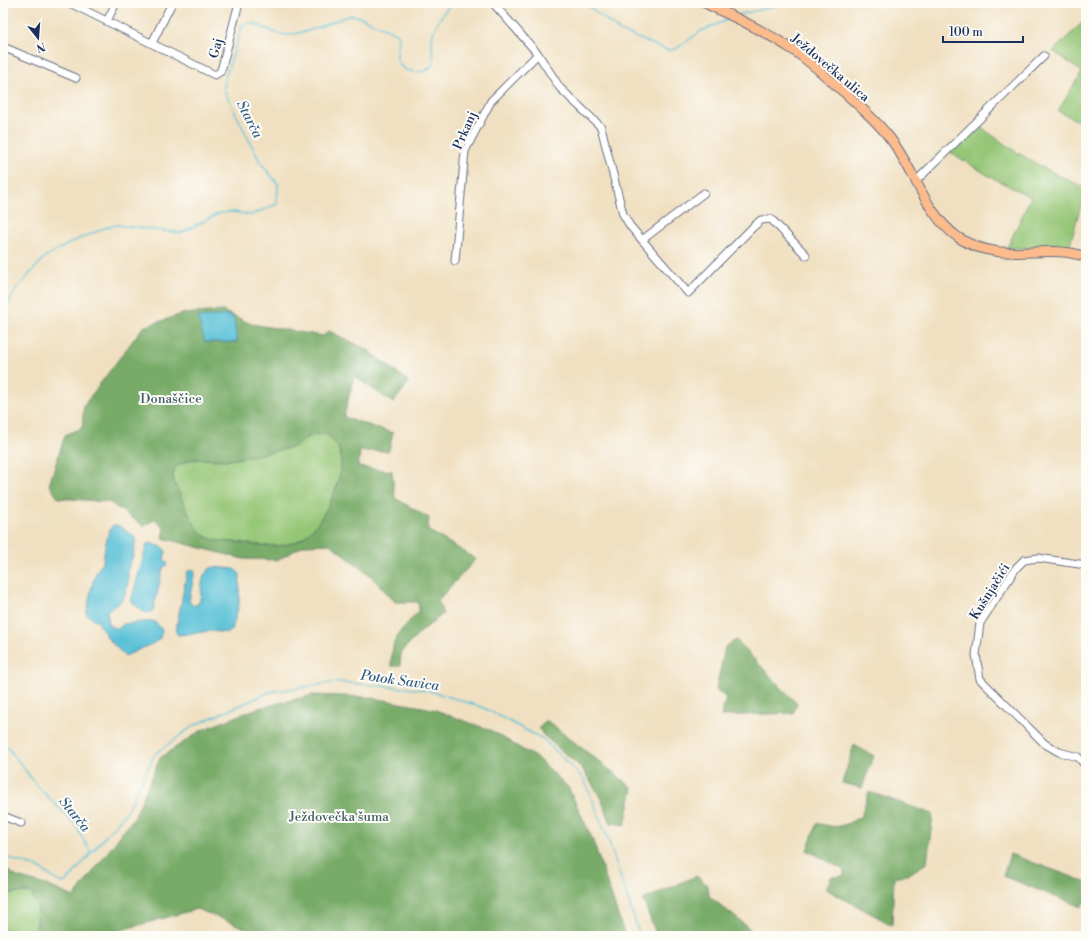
<svg xmlns="http://www.w3.org/2000/svg" width="1089" height="939" viewBox="0 0 1089 939" font-family="'Libre Bodoni',serif">
  <style>
    .green { fill: #95c676; stroke: #587a6a }
    .forest { fill: #78ab67; stroke: #4a6d62; fill-rule: evenodd }
    .water { fill: #5ac1d7; stroke: #3a789a }
    .lines { fill: none; stroke-linecap: round; stroke-linejoin: round }
    .stream { stroke: #5ac1d7; stroke-width: 1.5 }
    .minor-casing { stroke: #666d81; stroke-width: 9 }
    .major-casing { stroke: #666d81; stroke-width: 11 }
    .minor { stroke: #fff; stroke-width: 7 }
    .major { stroke: #fbbb8d; stroke-width: 9 }
    .labels { text-anchor: middle; stroke-width: 4; stroke-linejoin: round; paint-order: stroke }
    .street-label { font-size: 13px; fill: #1b2f5e; stroke: #fdfcf7 }
    .park-label { font-size: 13px; fill: #405c65; stroke: #fdfcf7 }
    .water-label { font-size: 14px; font-style: italic; fill: #2e5b82; stroke: #fdfcf7 }
  </style>
  <rect width="100%" height="100%" fill="#fdfcf7"/>
  <filter id="ink" filterUnits="userSpaceOnUse"><feTurbulence type="fractalNoise" baseFrequency=".025" numOctaves="2"/><feDisplacementMap in="SourceGraphic" scale="8" xChannelSelector="R" yChannelSelector="G"/><feConvolveMatrix kernelMatrix="1 2 1 2 8 2 1 2 1" color-interpolation-filters="sRGB"/></filter>
  <filter id="wash" filterUnits="userSpaceOnUse"><feTurbulence type="fractalNoise" baseFrequency=".012" numOctaves="4" result="noise"/><feDisplacementMap in="SourceGraphic" scale="16" xChannelSelector="R" yChannelSelector="G"/><feGaussianBlur stdDeviation="0.9" result="paint"/><feColorMatrix in="noise" values="0 0 0 0 0 0 0 0 0 0 0 0 0 0 0 0 0 1.4 0 .05"/><feComposite in="paint" operator="in"/></filter>
  <g filter="url(#wash)">
    <rect width="100%" height="100%" fill="#f0e0c1"/>
    <g class="green">
      <polygon points="1084,21 1086,22 1086,125 1058,111 1082,72 1053,51"/>
      <path d="M 979,125 C 1012,152 1047,171 1086,188 L 1086,206 L 1081,205 L 1069,248 L 1007,248 L 1031,197 L 989,176 L 950,152 Z"/>
      <path d="M 317,434 L 326,434 C 331,439 337,443 339,450 C 348,474 324,523 304,537 C 285,551 258,545 236,542 C 224,541 208,542 199,531 C 189,518 182,498 174,483 L 173,474 L 176,466 L 193,459 L 230,460 L 294,447 L 308,437 Z"/>
      <polygon points="3,890 11,893 31,892 38,909 36,936 3,936"/>
    </g>
    <g class="forest">
      <path d="M 223,311 L 251,324 L 323,336 L 329,331 L 368,350 L 409,382 L 393,403 L 354,376 L 344,417 L 393,433 L 389,451 L 360,451 L 358,467 L 392,471 L 395,498 L 429,518 L 428,530 L 476,559 L 438,600 L 443,614 L 423,630 L 401,652 L 400,666 L 391,666 C 392,635 399,633 419,611 L 418,602 L 395,602 L 370,575 L 330,544 L 304,545 L 278,560 L 243,559 L 163,538 L 164,527 L 155,519 L 144,526 L 109,502 L 58,498 L 49,485 L 65,435 L 82,428 L 84,405 L 143,327 L 182,314 ZM 230,316 L 234,320 L 237,342 L 205,342 ZM 317,434 L 326,434 C 331,439 337,443 339,450 C 348,474 324,523 304,537 C 285,551 258,545 236,542 C 224,541 208,542 199,531 C 189,518 182,497 174,483 L 173,474 L 176,466 L 193,459 L 230,460 L 261,454 L 294,447 L 308,437 Z"/>
      <polygon points="736,640 797,704 793,713 721,716 726,698 716,689 725,647"/>
      <polygon points="313,695 368,697 433,709 492,731 538,759 568,787 592,838 625,936 265,936 197,909 99,936 36,936 38,909 31,892 11,893 3,890 3,867 17,877 46,885 74,897 135,816 160,758 202,730 258,708"/>
      <polygon points="546,720 633,788 625,825 611,823 600,797 582,768 543,735 539,728"/>
      <polygon points="854,745 874,756 862,788 842,783"/>
      <path d="M 869,792 L 933,814 L 927,863 L 907,875 L 894,878 L 892,925 L 826,889 L 831,877 L 844,876 L 844,870 L 807,850 L 817,823 C 838,829 843,827 861,816 Z"/>
      <polygon points="1010,854 1086,882 1086,899 1081,907 1003,876"/>
      <polygon points="696,876 708,885 709,896 750,929 745,936 657,936 643,900"/>
    </g>
    <g class="water">
      <polygon points="227,315 233,317 234,320 237,342 205,342 198,318"/>
      <path d="M 113,525 L 119,526 L 136,537 L 133,556 L 128,568 L 128,582 L 124,597 L 118,604 L 107,610 L 109,626 L 118,629 L 123,624 L 154,621 L 162,630 L 160,638 L 154,643 L 125,656 L 109,640 L 98,622 L 86,614 C 90,600 91,583 97,571 C 99,567 102,564 103,560 C 105,549 106,534 113,525 Z"/>
      <polygon points="150,543 162,547 166,551 164,559 168,564 163,568 153,611 148,613 142,611 131,601 147,544"/>
      <path d="M 214,567 L 234,569 L 240,574 L 239,604 L 232,630 L 228,633 L 211,631 L 178,635 L 176,632 L 177,624 L 187,573 L 189,570 L 195,570 L 189,601 L 193,606 L 199,603 C 203,591 199,571 214,567 Z"/>
    </g>
    <g class="lines">
      <g class="stream">
        <polyline points="584,3 620,31 667,50 676,49 701,31 729,19"/>
        <polyline points="738,15 787,3"/>
        <path d="M 3,313 L 16,289 L 45,257 L 72,242 L 107,227 L 117,225 L 181,233 L 220,213 L 234,212 L 251,215 L 277,204 L 278,184 L 260,162 L 224,90 L 225,78 L 243,24 L 252,23 L 279,34 L 289,35 L 308,31 L 351,15 L 360,17 L 398,34 C 402,44 393,54 399,64 C 405,73 426,75 432,65 C 436,58 432,51 432,44 C 431,29 442,14 452,3"/>
        <polyline points="3,741 38,787 74,823 91,853"/>
        <path d="M 3,854 C 13,863 27,862 39,868 C 48,873 53,880 63,883 L 70,878 L 126,812 L 155,754 L 193,726 L 270,692 L 337,682 L 427,690 L 482,707 L 543,739 L 584,779 L 607,836 L 640,936"/>
      </g>
    </g>
  </g>
  <g filter="url(#ink)">
    <g class="lines">
      <defs>
        <g id="minor">
          <polyline points="70,3 215,75 220,72 222,67 239,3"/>
          <polyline points="493,3 538,54 560,88 601,127 623,214 630,226 688,293 753,227 761,220 771,219 806,255"/>
          <polyline points="107,21 116,3"/>
          <polyline points="152,43 172,3"/>
          <polyline points="3,47 76,78"/>
          <polyline points="916,181 1044,56"/>
          <polyline points="642,240 704,193"/>
          <polyline points="455,261 465,151 491,101 538,54"/>
          <polyline points="1086,565 1038,558 1024,560 1016,568 980,623 976,655 980,679 1045,744 1059,752 1078,757 1086,766"/>
          <polyline points="3,816 21,823"/>
        </g>
        <path id="major" d="M 705,3 C 733,17 764,30 790,48 C 807,59 822,73 837,86 C 855,102 874,118 889,137 C 915,169 924,214 959,238 C 1003,266 1045,242 1086,257"/>
      </defs>
      <use href="#minor" class="minor-casing"/>
      <use href="#major" class="major-casing"/>
      <use href="#minor" class="minor"/>
      <use href="#major" class="major"/>
    </g>
  </g>
  <g class="labels">
    <g class="street-label">
      <text transform="translate(215 48) rotate(-75)" y="5">Gaj</text>
      <text transform="translate(831 67) rotate(40)" y="5">Ježdovečka ulica</text>
      <text transform="translate(464 130) rotate(-66)" y="5">Prkanj</text>
      <text transform="translate(989 591) rotate(-58)" y="5">Kušnjačići</text>
    </g>
    <g class="park-label">
      <text x="171" y="403">Donaščice</text>
      <text x="339" y="821">Ježdovečka šuma</text>
    </g>
    <g class="water-label">
      <text transform="translate(250 119) rotate(63)" y="5">Starča</text>
      <text transform="translate(400 680) rotate(8)" y="5">Potok Savica</text>
      <text transform="translate(75 814) rotate(51)" y="5">Starča</text>
    </g>
  </g>
  <rect width="1089" height="939" fill="none" stroke="#fdfcf7" stroke-width="16"/>
  <g transform="translate(38 38) rotate(163)" stroke="#fdfcf7" stroke-width="3" paint-order="stroke">
  <path d="M0-3L7 15L0 10L-7 15Z" fill="#1b2f5e"/>
  <text y="-6" font-size="11" font-weight="bold" text-anchor="middle" fill="#1b2f5e">N</text>
  </g>
  <path d="M943 36v6h80v-6" fill="none" stroke="#1b2f5e" stroke-width="2"/>
  <text x="949" y="36" font-size="12" fill="#1b2f5e" stroke="#fdfcf7" stroke-width="3" paint-order="stroke">100 m</text>
</svg>
